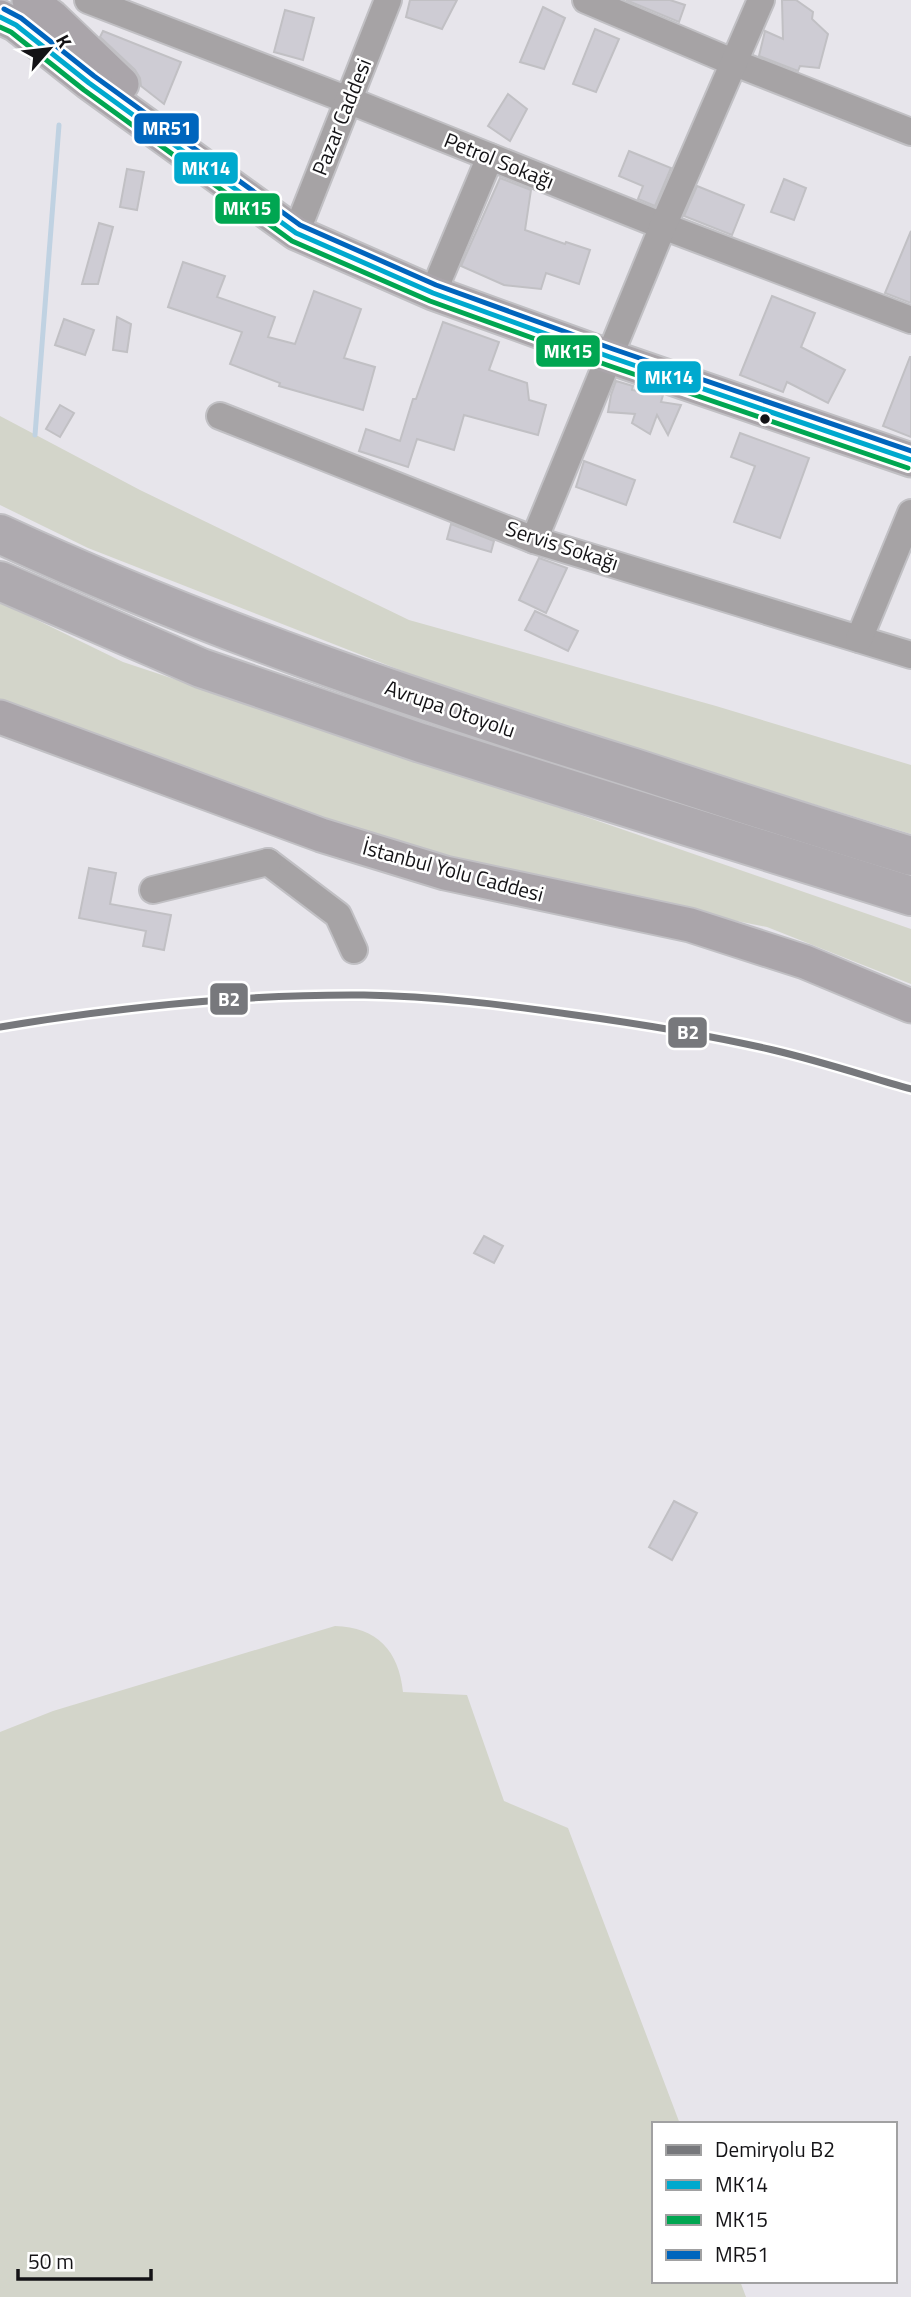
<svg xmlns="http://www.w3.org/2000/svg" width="911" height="2297" viewBox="0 0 911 2297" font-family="'Titillium Web',sans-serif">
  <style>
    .green { fill: #d3d5ca }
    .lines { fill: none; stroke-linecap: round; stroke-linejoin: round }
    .stream { stroke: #c0d2e2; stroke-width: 5 }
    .building { fill: #ceccd4; stroke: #c1c0c4; stroke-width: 2 }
    .minor-casing { stroke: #c1c0c4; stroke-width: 30 }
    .major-casing { stroke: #c1c0c4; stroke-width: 37 }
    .highway-casing { stroke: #c1c0c4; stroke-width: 42 }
    .minor { stroke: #a6a3a5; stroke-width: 26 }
    .major { stroke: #aaa5aa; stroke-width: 33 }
    .highway { stroke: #aeaaaf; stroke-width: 38 }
    .bus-1-casing { stroke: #fff; stroke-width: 10 }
    .bus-2-casing { stroke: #fff; stroke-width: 10 }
    .bus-3-casing { stroke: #fff; stroke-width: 10 }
    .bus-1 { stroke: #00a9ce; stroke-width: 5 }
    .bus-2 { stroke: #00a651; stroke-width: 5 }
    .bus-3 { stroke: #0065bd; stroke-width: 5 }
    .rail-1-casing { stroke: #fff; stroke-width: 12 }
    .rail-1 { stroke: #77787c; stroke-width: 7 }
    .bus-dot { fill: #141316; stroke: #fff; stroke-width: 2.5 }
    .labels { text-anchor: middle; stroke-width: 5; stroke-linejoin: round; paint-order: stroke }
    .street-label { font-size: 21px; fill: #141316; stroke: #fff }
    .line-badge { stroke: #fff; stroke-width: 2.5 }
    .badge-label { font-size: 19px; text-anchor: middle; font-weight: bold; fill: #fff }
  </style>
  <rect width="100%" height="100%" fill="#e7e5eb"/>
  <g class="green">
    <polygon points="0,416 140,490 409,620 716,706 911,765 911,834 487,704 88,548 0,505"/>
    <polygon points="0,602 123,662 540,801 911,929 911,984 767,927 457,864 256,800 0,703"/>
    <path d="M 335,1626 C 377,1627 399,1651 403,1692 L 467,1695 L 504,1801 L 568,1828 L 680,2124 L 654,2124 L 654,2281 L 740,2281 L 746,2297 L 0,2297 L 0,1732 L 53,1711 Z"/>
  </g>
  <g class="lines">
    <polyline class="stream" points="35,435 59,125"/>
  </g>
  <g class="building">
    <polygon points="410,0 457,0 442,29 406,17"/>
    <polygon points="626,0 670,0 685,5 679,22"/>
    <polygon points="782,0 796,0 813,12 812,19 828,34 819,68 800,66 798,71 759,56 765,31 783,39"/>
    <polygon points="543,7 565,18 544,69 520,62"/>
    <polygon points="285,10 314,18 303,60 274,52"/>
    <polygon points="595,29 619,39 596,92 573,84"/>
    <polygon points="103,31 181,62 164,104 141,86 140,78 135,70 100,37"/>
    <polygon points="508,94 527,109 510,141 488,126"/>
    <polygon points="629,151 671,168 655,206 638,199 643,186 619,176"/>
    <polygon points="127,169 144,172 137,210 120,207"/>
    <polygon points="500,178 531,190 525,230 565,244 566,242 590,250 579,284 546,273 541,289 504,285 461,266"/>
    <polygon points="784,179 806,188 794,220 771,212"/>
    <polygon points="697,186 744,205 732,235 684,216"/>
    <polygon points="99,223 113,227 98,284 82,284"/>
    <polygon points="911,231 911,303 885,293"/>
    <polygon points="183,262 225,276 217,297 275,317 268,337 295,344 314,291 361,309 344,358 375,367 363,410 279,386 280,383 230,364 242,332 168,307"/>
    <polygon points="772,296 815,313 801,347 845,370 828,403 787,382 783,392 740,375"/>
    <polygon points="117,317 131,324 127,352 113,350"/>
    <polygon points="64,319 94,330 85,355 55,345"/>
    <polygon points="443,322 499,342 489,370 527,383 529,400 546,405 538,435 464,415 454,450 417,439 408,467 359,451 366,429 400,441 413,399 416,399"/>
    <polygon points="910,357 911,357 911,437 883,426"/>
    <polygon points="616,381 633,386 632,390 663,395 661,402 681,405 668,435 657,415 650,434 632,423 635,414 608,412 611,395"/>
    <polygon points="60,405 74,413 60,437 46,429"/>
    <polygon points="740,433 809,458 780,538 734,522 755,466 731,457"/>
    <polygon points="584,461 635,480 626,505 576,487"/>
    <polygon points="451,524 494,541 491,552 447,539"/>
    <polygon points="539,558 567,568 546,613 519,600"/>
    <polygon points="535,611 578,631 568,651 525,630"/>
    <polygon points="89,868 116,873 110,904 171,915 164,950 143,946 146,931 79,918"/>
    <polygon points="484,1236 503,1246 494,1263 474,1253"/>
    <polygon points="674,1501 697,1513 672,1560 649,1547"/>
  </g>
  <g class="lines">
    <defs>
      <g id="minor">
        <polyline points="88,0 348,100 663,226 911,320"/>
        <polyline points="586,0 735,63 911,132"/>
        <polyline points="296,233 388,0"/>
        <polyline points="433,293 490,157"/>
        <polyline points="220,416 534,540 911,655"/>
        <polyline points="534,540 663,226 761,0"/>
        <polyline points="859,639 911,513"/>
        <polyline points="268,862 338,915 354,950"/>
        <polyline points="153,890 268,862"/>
      </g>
      <g id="major">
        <polyline points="29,0 52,17 122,84"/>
        <polyline points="0,17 16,25 89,83 296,233 433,293 610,357 911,460"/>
        <polyline points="0,717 321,835 445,873 690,925 805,962 911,1006"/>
      </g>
      <g id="highway">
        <path d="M 0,534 C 205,629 419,701 634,768 C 726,798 818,828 911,856"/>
        <polyline points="0,581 201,668 421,743 911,896"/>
      </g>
    </defs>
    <use href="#minor" class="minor-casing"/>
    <use href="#major" class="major-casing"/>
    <use href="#highway" class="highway-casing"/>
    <use href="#minor" class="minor"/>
    <use href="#major" class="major"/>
    <use href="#highway" class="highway"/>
    <defs>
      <polyline id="bus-1" points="0,17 16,25 89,83 296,233 433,293 610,357 911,460"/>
      <polyline id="bus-2" points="0,27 11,32 84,90 292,241 430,301 607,365 908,468"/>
      <polyline id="bus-3" points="4,9 21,18 94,76 300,225 436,285 613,349 911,451"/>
    </defs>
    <use href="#bus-1" class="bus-1-casing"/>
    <use href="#bus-2" class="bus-2-casing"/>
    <use href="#bus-3" class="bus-3-casing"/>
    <use href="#bus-1" class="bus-1"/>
    <use href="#bus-2" class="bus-2"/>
    <use href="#bus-3" class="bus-3"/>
    <defs>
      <path id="rail-1" d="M 0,1027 C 120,1007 242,994 364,995 C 435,996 505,1005 575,1015 C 641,1024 708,1035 773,1050 C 820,1061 865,1076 911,1089"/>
    </defs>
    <use href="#rail-1" class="rail-1-casing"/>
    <use href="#rail-1" class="rail-1"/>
  </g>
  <circle class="bus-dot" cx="765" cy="419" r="6"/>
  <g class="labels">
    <g class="street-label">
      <text transform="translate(342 117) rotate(-68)" y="7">Pazar Caddesi</text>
      <text transform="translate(499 161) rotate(22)" y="7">Petrol Sokağı</text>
      <text transform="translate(562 546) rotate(18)" y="7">Servis Sokağı</text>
      <text transform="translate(450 709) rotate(19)" y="7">Avrupa Otoyolu</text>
      <text transform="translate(453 871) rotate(15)" y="7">İstanbul Yolu Caddesi</text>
    </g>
  </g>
  <g class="line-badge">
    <rect x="133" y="112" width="67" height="33" rx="7" fill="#0065bd"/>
    <rect x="173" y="151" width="66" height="34" rx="7" fill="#00a9ce"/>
    <rect x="214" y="192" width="67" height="33" rx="7" fill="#00a651"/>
    <rect x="535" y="334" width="66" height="34" rx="7" fill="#00a651"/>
    <rect x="636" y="360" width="66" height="34" rx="7" fill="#00a9ce"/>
    <rect x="209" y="982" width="40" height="34" rx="7" fill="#77787c"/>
    <rect x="667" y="1016" width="41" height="33" rx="7" fill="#77787c"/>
  </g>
  <g class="badge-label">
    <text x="167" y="135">MR51</text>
    <text x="206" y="175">MK14</text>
    <text x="247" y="215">MK15</text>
    <text x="568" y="358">MK15</text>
    <text x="669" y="384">MK14</text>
    <text x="229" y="1006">B2</text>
    <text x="688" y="1039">B2</text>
  </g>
  <rect x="652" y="2122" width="245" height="161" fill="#ffffff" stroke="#a1a1a2" stroke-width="2"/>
  <rect x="666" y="2145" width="35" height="10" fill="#77787c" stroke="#a1a1a2" stroke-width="2"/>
  <text x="715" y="2157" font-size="21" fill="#141316">Demiryolu B2</text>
  <rect x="666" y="2180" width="35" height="10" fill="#00a9ce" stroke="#a1a1a2" stroke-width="2"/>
  <text x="715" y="2192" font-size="21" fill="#141316">MK14</text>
  <rect x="666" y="2215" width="35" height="10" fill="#00a651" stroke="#a1a1a2" stroke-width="2"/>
  <text x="715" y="2227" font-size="21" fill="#141316">MK15</text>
  <rect x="666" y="2250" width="35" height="10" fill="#0065bd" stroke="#a1a1a2" stroke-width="2"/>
  <text x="715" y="2262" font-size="21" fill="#141316">MR51</text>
  <g transform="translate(49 49) rotate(62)" stroke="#ffffff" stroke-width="5" paint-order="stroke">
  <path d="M0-5L12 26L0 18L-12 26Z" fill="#141316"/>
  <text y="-10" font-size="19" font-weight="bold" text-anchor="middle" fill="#141316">K</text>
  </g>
  <path d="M18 2269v10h133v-10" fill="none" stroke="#141316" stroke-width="3.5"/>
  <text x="28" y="2269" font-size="21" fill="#141316" stroke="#ffffff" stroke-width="5" paint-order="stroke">50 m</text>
</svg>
